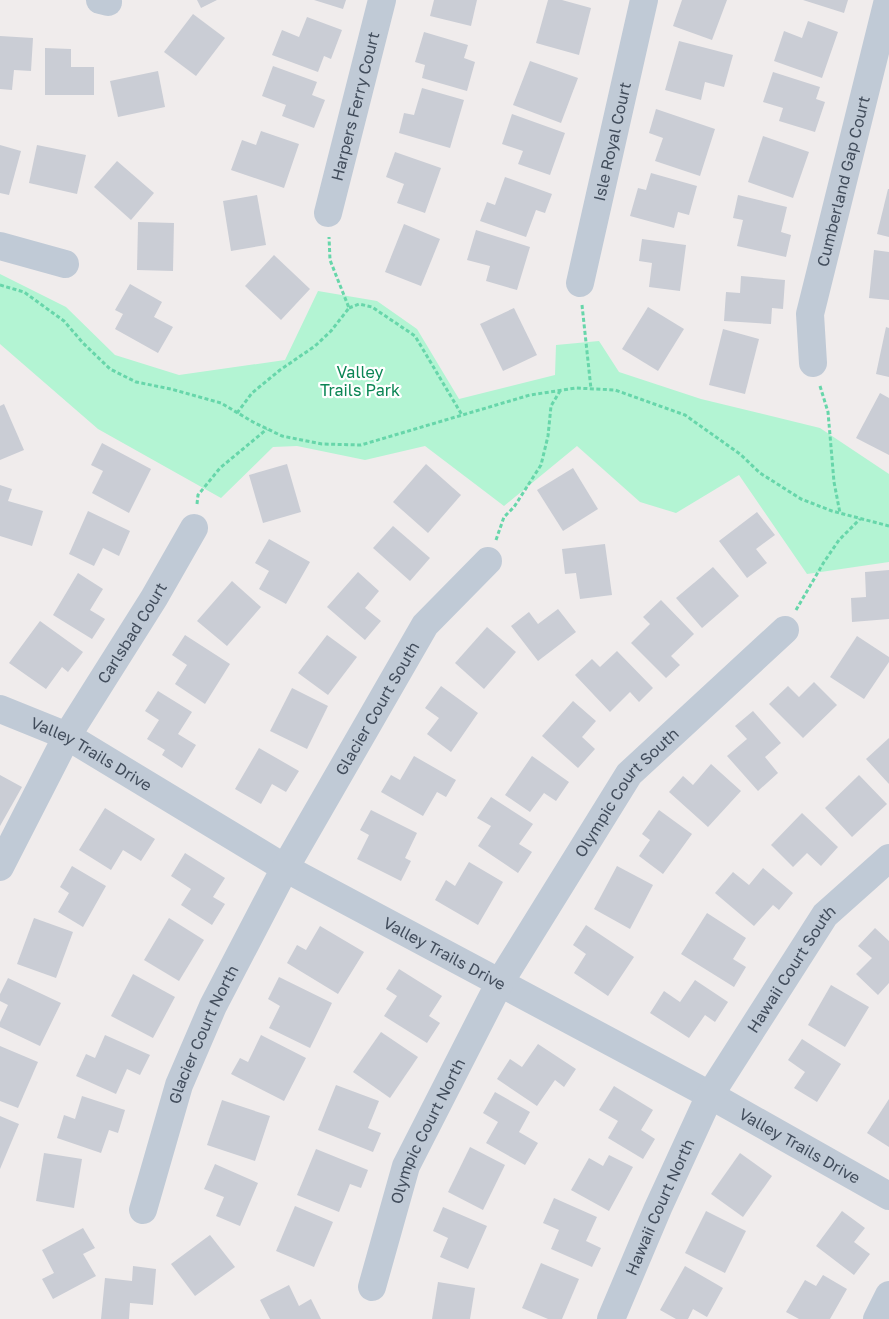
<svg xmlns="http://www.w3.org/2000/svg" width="889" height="1319" viewBox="0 0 889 1319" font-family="'Golos Text',sans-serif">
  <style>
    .green { fill: #b3f4d3 }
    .building { fill: #cacdd5 }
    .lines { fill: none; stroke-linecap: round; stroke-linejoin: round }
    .path { stroke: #67d6aa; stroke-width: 3; stroke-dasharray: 4 2.5; stroke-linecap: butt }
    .minor { stroke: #c0cad6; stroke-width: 28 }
    .labels { text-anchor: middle; stroke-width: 4.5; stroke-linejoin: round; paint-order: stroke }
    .street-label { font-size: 16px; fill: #424d5c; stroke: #fff }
    .park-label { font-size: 16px; fill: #0b8554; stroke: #fff }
  </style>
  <rect width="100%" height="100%" fill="#f0ecec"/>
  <polygon class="green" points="0,274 66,307 115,355 179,375 285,360 318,291 377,301 417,329 459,399 555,375 556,345 599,341 619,372 701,399 820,428 889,474 889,562 807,574 739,475 676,513 640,502 577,446 504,506 425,446 365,460 297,446 273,447 221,498 98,429 0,344"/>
  <g class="building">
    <polygon points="197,0 217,0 201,8"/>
    <polygon points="314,0 346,0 343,9"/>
    <polygon points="434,0 477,0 471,26 430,16"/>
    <polygon points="548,0 562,0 591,8 579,55 536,43"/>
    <polygon points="682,0 727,0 712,40 673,26"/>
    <polygon points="803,0 848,0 844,13"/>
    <polygon points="193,14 225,38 196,76 164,52"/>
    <polygon points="307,17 342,30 331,59 324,56 318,72 272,55 282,30 299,37"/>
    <polygon points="808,21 838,32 822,78 774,61 784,31 802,38"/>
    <polygon points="424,32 468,45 464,58 475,62 467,91 422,78 425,65 415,62"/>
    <polygon points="0,36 33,38 31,71 14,70 12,90 0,89"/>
    <polygon points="679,41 733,55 724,87 705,82 701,100 665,90"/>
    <polygon points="45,48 71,49 71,67 94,67 94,95 45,95"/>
    <polygon points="530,61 578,78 561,123 513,105"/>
    <polygon points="273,66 317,82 312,95 325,100 314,128 282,116 286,105 262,96"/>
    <polygon points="158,71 165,107 118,117 110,81"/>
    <polygon points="773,72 820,87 816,99 825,102 815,132 779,121 783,108 763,102"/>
    <polygon points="422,88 464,100 450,148 399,133 404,113 414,115"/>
    <polygon points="656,109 715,129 700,176 655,161 663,138 649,133"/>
    <polygon points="512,114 565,133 550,175 518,164 523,151 502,144"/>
    <polygon points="261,131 299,144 284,188 231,170 242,140 256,145"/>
    <polygon points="763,136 809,152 793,198 748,182"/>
    <polygon points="0,145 21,151 9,195 0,193"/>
    <polygon points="37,145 86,155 77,194 29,183"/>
    <polygon points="395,152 441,168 425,213 397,203 404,184 386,177"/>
    <polygon points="117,161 154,193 131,220 94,187"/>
    <polygon points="651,173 697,186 689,215 678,212 674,228 630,216 638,188 646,190"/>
    <polygon points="505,177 552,194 545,213 536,210 526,237 480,221 487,202 495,205"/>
    <polygon points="888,189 889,189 889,237 877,234"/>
    <polygon points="257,195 266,245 231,251 223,201"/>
    <polygon points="738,195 787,207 781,232 791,235 786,257 737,246 743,220 733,218"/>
    <polygon points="138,222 174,223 173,271 137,270"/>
    <polygon points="404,224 440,239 421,286 385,272"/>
    <polygon points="476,230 530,247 517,290 486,281 490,266 467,260"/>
    <polygon points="642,239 686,245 680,291 649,287 652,263 639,261"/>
    <polygon points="874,250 889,252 889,300 869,298"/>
    <polygon points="274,255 310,289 281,320 245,286"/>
    <polygon points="741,276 785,280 783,309 772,308 771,324 724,321 726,292 740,293"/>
    <polygon points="130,284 162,302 154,317 173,327 158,353 115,329 123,314 115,310"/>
    <polygon points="648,307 684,329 658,371 622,349"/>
    <polygon points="514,308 537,355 503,371 480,324"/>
    <polygon points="886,327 889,328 889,377 876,374"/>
    <polygon points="723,329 759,339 745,394 709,385"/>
    <polygon points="880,393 889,398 889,455 856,438"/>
    <polygon points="4,404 24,450 0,460 0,406"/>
    <polygon points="102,443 151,469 129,513 92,493 103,471 91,465"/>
    <polygon points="287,464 301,512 263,523 249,475"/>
    <polygon points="426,464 461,495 428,533 393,502"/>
    <polygon points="573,468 598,509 563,531 537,490"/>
    <polygon points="0,485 12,489 8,501 43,511 32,546 0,536"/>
    <polygon points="88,511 130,531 119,556 103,548 94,566 69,554"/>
    <polygon points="757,512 775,535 756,549 767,563 747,578 719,541"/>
    <polygon points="393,526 430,558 410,581 373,548"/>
    <polygon points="269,539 310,562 286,604 259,589 269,571 255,563"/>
    <polygon points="605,544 612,595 580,599 576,573 565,574 562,549"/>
    <polygon points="713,567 739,596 702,628 676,598"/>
    <polygon points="889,570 889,619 852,622 851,598 866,597 865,572"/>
    <polygon points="358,572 379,591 365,608 381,621 365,640 327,607"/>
    <polygon points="78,573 103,589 90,610 105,619 92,639 53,615"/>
    <polygon points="232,581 261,607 227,646 197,621"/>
    <polygon points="661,600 694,634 671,656 680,665 666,678 631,643 650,624 643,617"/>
    <polygon points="558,609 576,632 538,661 511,626 529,612 538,624"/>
    <polygon points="40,621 83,652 68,672 62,667 46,689 9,663"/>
    <polygon points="487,627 516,652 484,689 455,663"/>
    <polygon points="185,635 230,664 205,704 175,684 187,665 172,655"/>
    <polygon points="327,635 357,657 328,695 298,673"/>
    <polygon points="857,636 889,657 889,662 864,699 830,677"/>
    <polygon points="617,651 653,688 639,702 630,692 610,712 575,675 592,659 600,667"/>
    <polygon points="814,682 837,705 803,738 769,704 788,686 799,697"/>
    <polygon points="441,686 478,713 451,752 427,734 439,718 425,708"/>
    <polygon points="292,688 328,706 307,749 270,731"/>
    <polygon points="158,691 192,712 178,734 196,745 182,768 162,755 165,750 147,739 159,720 145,711"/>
    <polygon points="573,701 596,721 582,737 595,749 578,768 542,736"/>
    <polygon points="753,711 781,743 765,757 778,773 758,791 727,756 747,739 735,726"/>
    <polygon points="889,738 889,784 866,759"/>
    <polygon points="259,748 299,771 286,792 272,784 261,804 235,789"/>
    <polygon points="414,756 456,780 446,797 437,792 423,816 381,792 391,775 400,780"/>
    <polygon points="532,756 569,782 556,801 544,793 530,812 505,795"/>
    <polygon points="711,764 741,791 708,827 669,792 683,776 693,785"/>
    <polygon points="0,775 22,787 0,826"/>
    <polygon points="859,775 887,804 852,837 825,808"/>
    <polygon points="491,797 533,824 519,844 532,852 518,873 478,846 491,826 477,818"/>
    <polygon points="105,808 155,839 141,861 123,850 111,870 79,850"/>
    <polygon points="371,810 417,833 405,858 411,861 401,881 357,859 369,835 360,830"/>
    <polygon points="659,810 692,834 663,874 639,856 650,840 642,834"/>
    <polygon points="802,813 838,847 821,866 807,853 793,867 771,845"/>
    <polygon points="185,853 225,878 213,897 225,904 212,925 181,905 191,889 171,876"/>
    <polygon points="469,862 503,882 478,925 435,900 446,880 455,886"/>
    <polygon points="72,866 106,886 83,927 58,912 69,893 60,887"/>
    <polygon points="617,866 653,885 630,929 594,909"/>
    <polygon points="763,868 793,893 779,910 773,905 754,926 715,893 733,872 749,885"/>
    <polygon points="707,913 746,938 733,959 746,967 734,987 681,954"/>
    <polygon points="34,918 73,932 56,978 17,964"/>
    <polygon points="169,918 204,940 179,981 144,960"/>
    <polygon points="586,925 634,957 608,996 574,973 586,954 573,945"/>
    <polygon points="320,926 364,952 338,994 287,963 297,945 306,950"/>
    <polygon points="875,928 889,941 889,983 878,995 856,974 872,958 858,946"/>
    <polygon points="399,969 442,996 429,1016 440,1023 427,1043 384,1016 397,996 386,989"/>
    <polygon points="133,974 175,997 153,1038 111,1016"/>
    <polygon points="279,977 332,1003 310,1048 269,1028 280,1006 268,999"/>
    <polygon points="8,978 61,1003 40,1046 0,1027 0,1022 8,1005 0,1001 0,994"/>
    <polygon points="695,980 728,1002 715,1022 705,1015 689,1038 650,1013 664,991 680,1002"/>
    <polygon points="831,985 869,1007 845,1047 808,1025"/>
    <polygon points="381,1032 418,1057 390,1098 353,1072"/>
    <polygon points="105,1035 150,1055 140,1075 127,1069 116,1094 76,1076 86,1054 95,1058"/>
    <polygon points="261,1035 306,1058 284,1101 231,1074 240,1058 248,1062"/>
    <polygon points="802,1039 841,1064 817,1102 794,1088 805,1072 788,1060"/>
    <polygon points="538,1044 576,1069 564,1087 555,1080 537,1106 497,1079 510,1059 522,1067"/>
    <polygon points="0,1046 38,1062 18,1108 0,1101"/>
    <polygon points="336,1085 379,1101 368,1128 381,1133 373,1152 318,1130"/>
    <polygon points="614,1086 653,1110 641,1130 655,1139 643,1159 608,1138 618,1121 599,1110"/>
    <polygon points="495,1092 530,1112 519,1132 538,1143 525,1165 486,1143 498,1122 483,1113"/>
    <polygon points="82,1096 125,1110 118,1133 109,1130 101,1153 57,1138 64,1115 75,1119"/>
    <polygon points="889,1099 889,1147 867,1133"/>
    <polygon points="222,1100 270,1116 255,1161 207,1145"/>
    <polygon points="0,1116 19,1124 0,1169"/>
    <polygon points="470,1147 505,1165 483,1210 448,1192"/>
    <polygon points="316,1149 368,1170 361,1188 350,1184 339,1212 297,1195"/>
    <polygon points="44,1153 82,1159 74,1208 36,1201"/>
    <polygon points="740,1153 772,1176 743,1217 711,1194"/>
    <polygon points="609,1155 633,1167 609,1211 571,1190 589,1158 603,1166"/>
    <polygon points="215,1164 258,1183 240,1226 216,1216 224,1197 204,1189"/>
    <polygon points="554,1198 597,1217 586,1241 601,1248 592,1267 551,1249 559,1230 543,1223"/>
    <polygon points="295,1206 333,1222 314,1267 276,1251"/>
    <polygon points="443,1207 487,1226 468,1269 440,1257 448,1238 433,1231"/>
    <polygon points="706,1211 746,1231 725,1273 685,1253"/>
    <polygon points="842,1211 865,1228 854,1242 870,1254 854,1275 816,1246"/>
    <polygon points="83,1228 95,1248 83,1254 96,1276 53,1299 42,1279 54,1273 42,1250"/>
    <polygon points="210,1235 235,1267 195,1296 171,1264"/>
    <polygon points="541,1263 579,1279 562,1319 548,1319 522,1308"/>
    <polygon points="133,1266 156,1269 153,1305 130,1303 129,1319 101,1319 105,1278 132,1281"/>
    <polygon points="685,1266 723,1288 707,1317 693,1309 688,1319 676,1319 660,1310"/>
    <polygon points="823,1275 847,1289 830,1319 799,1319 786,1312 805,1280 816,1286"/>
    <polygon points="438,1282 475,1288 470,1319 432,1319"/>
    <polygon points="289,1285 299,1306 311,1299 321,1319 270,1319 260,1300"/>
  </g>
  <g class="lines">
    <g class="path">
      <polyline points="0,285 24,292 64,321 83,343 110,369 136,382 171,389 221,403 253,422 282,436 322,444 361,445 530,395 576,388 615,390 685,415 740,454 760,473 801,499 832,511 889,526"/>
      <polyline points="582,305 591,389"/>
      <polyline points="349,308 359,304 372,307 415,336 462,415"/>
      <polyline points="820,386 828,412 834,482 840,513"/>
      <polyline points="237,413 252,393 280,370 315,346 331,331 349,308 330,260 329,237"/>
      <polyline points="197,504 198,495 220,468 267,429"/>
      <polyline points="496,540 504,517 514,507 541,465 548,436 551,406 560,391"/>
      <polyline points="796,610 824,562 839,540 860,519"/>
    </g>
    <g class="minor">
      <polyline points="100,0 108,2"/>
      <path id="s1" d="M 328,213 L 382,0"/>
      <polyline points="0,246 65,264"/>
      <path id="s2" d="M 580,283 L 644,0"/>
      <path id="s3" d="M 813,363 L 810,314 L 888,0"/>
      <path id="s4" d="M 0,709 L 67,736 L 285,868 L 710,1095 L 889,1196"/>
      <path id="s5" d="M 0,867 L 67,736 L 154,598 L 194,528"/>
      <path id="s6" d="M 143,1210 L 179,1085 L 213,1006 L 285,868 L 425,625 L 488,561"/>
      <path id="s7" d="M 372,1287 L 406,1166 L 500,982 L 629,774 L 785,630"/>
      <path id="s8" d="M 611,1319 L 658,1208 L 710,1095 L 825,915 L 889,858"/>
      <polyline points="877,1319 889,1295"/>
    </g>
  </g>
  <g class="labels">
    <g class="street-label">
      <text dy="6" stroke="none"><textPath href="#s1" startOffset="110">Harpers Ferry Court</textPath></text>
      <text dy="6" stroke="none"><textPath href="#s2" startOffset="145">Isle Royal Court</textPath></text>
      <text dy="6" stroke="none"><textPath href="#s3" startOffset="186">Cumberland Gap Court</textPath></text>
      <text dy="6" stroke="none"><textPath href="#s5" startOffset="269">Carlsbad Court</textPath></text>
      <text dy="6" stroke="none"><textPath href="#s6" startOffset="556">Glacier Court South</textPath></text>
      <text dy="6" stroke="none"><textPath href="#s4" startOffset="102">Valley Trails Drive</textPath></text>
      <text dy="6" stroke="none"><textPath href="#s7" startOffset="561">Olympic Court South</textPath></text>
      <text dy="6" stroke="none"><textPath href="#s4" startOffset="508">Valley Trails Drive</textPath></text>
      <text dy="6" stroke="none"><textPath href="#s8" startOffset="395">Hawaii Court South</textPath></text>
      <text dy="6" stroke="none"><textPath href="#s6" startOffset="186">Glacier Court North</textPath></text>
      <text dy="6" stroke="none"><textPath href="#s7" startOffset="166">Olympic Court North</textPath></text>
      <text dy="6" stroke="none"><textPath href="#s4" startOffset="912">Valley Trails Drive</textPath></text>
      <text dy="6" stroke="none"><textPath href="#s8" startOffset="122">Hawaii Court North</textPath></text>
    </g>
    <g class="park-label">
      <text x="360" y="378">Valley<tspan x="360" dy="18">Trails Park</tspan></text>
    </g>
  </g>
</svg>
